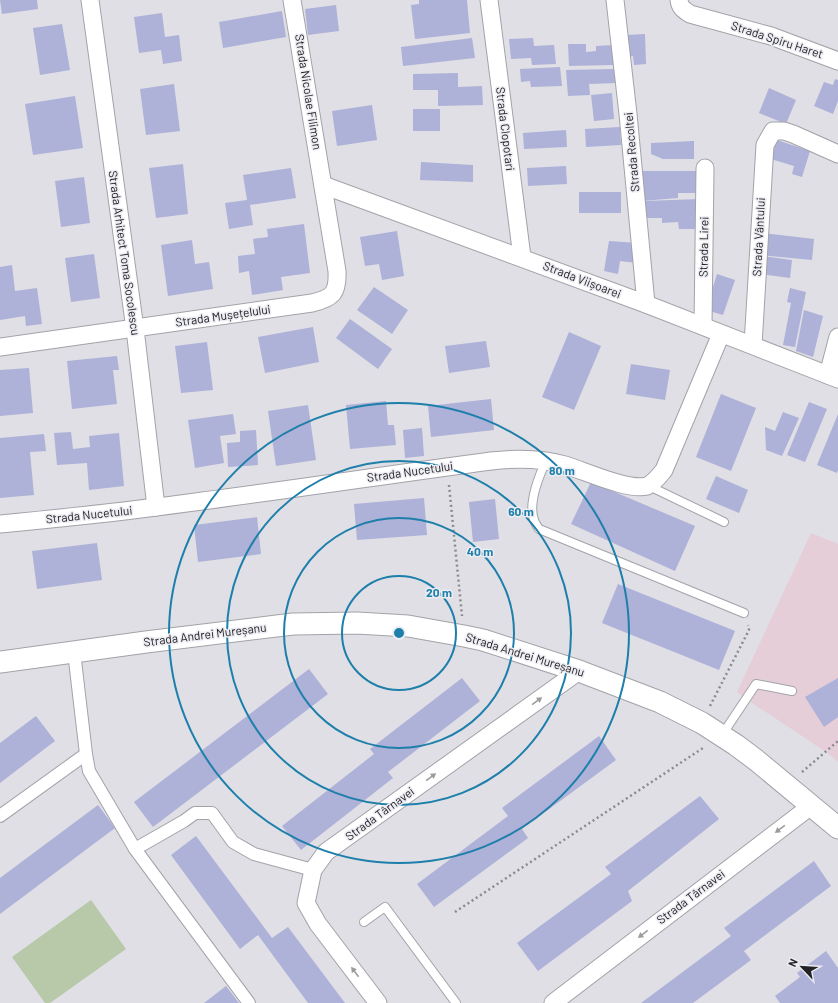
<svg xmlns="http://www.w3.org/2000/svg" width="838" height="1003" viewBox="0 0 838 1003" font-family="Barlow,sans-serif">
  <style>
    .medical { fill: #e6ced9 }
    .green { fill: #b7c9a8 }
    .building { fill: #aeb1d8 }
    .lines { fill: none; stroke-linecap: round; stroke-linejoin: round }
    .service-casing { stroke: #a2a3a9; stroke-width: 10 }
    .pedestrian-casing { stroke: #a2a3a9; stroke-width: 14 }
    .minor-casing { stroke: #a2a3a9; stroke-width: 19 }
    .tertiary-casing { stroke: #a2a3a9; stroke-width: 23 }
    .path { stroke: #8a8a8f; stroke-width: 2.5; stroke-dasharray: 2 3; stroke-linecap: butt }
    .service { stroke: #fff; stroke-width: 8 }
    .pedestrian { stroke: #fff; stroke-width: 12 }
    .minor { stroke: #fff; stroke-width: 17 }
    .tertiary { stroke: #fff; stroke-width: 21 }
    .oneway { fill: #9c9c9d }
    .ring { fill: none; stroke: #1d7faa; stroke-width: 2 }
    .labels { text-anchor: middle; stroke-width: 3; stroke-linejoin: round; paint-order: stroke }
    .street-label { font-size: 12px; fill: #232326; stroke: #ececf3 }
    .centre { fill: #1d7faa; stroke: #ececf3; stroke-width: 2 }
    .ring-label { font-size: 12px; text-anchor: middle; font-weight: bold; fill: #1d7faa; stroke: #ececf3; stroke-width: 3; stroke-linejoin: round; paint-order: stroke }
  </style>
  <rect width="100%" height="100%" fill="#dfdfe5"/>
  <polygon class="medical" points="811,533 838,544 838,762 826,752 746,699 737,692"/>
  <polygon class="green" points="91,900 126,949 50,1003 45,1003 12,957"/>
  <g class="building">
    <polygon points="0,0 37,0 38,9 2,14"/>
    <polygon points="419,0 467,0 470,33 415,39 411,5 419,4"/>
    <polygon points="336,5 339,31 308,35 305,9"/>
    <polygon points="282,11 286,37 223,48 219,22"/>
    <polygon points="162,13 165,37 179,35 182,61 163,64 161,50 139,53 134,17"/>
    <polygon points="62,24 70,70 40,75 33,28"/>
    <polygon points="645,34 646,64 634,65 633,56 628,57 627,35"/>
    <polygon points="472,38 475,58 403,66 401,47"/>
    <polygon points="533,38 534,46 554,45 556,64 532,65 531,58 511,59 509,39"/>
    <polygon points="568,44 586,44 586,52 596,51 596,46 613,45 613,65 569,66"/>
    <polygon points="560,67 562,86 531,87 530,81 521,82 520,69"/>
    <polygon points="614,69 616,83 589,84 590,95 568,96 566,70"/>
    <polygon points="458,73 458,87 482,86 483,105 438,106 438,90 413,90 413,74"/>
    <polygon points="835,79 838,80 838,101 833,114 814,106 824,82 833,85"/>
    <polygon points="174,84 180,131 146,135 140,89"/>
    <polygon points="769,88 796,100 786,124 759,113"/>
    <polygon points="612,93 614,119 594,121 591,95"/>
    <polygon points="75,96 83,148 33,155 25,104"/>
    <polygon points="372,105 377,140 337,146 332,111"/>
    <rect x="413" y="109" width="27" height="22"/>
    <polygon points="620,127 621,145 586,147 585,129"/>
    <polygon points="566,130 567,147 524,149 523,133"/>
    <polygon points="777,140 810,151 802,177 792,174 794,166 771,159"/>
    <polygon points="694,141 694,159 663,159 651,154 651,143"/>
    <polygon points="421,162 473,165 473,182 420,180"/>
    <polygon points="183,164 188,214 156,218 149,168"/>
    <polygon points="566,166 567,184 528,186 527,168"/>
    <polygon points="291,168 296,198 250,205 253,225 229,229 225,203 247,200 243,175"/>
    <polygon points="640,171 699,171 698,193 678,193 678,198 642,201"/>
    <polygon points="84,177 90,223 61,227 55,181"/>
    <rect x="579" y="192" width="42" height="21"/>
    <polygon points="699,199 698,229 679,229 678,222 662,223 662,218 646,218 645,201"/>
    <polygon points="304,224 310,273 281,277 283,290 252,295 249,271 239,273 238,256 255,254 253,239 268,237 267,229"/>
    <polygon points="397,231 404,276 382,280 379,264 365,266 360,237"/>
    <polygon points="763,233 814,239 812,260 760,255"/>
    <polygon points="192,240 195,264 209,262 213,289 168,296 161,245"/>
    <polygon points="609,241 637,243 636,263 620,261 618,274 604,271"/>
    <polygon points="94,254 100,298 71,302 65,258"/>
    <polygon points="762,256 792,260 790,278 760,274"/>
    <polygon points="12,265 15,291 37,288 42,324 26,326 25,316 0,320 0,267"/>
    <polygon points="717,274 735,280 723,315 706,310"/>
    <polygon points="374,287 408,310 392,334 357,310"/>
    <polygon points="790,288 806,292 795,347 783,345 791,303 787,302"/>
    <polygon points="804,310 823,316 813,357 796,351"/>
    <polygon points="350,319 392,349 378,369 336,338"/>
    <polygon points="313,327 319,362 265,373 258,337"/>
    <polygon points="569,332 601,346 574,410 542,397"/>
    <polygon points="486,341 490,367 449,373 445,346"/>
    <polygon points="207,342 213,390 181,393 175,346"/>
    <polygon points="117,356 119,370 113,370 117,404 72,409 67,361"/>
    <polygon points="631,364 670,370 665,400 626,394"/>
    <polygon points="29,368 33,413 0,416 0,370"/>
    <polygon points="721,394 756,408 731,471 696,457"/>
    <polygon points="491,399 494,430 431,437 428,406"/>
    <polygon points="386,401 388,425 394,425 396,445 350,449 346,405"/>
    <polygon points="809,402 827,409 805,462 787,455"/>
    <polygon points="308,405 316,460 276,466 268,411"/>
    <polygon points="783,412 799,418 782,456 766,450 765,427 775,431"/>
    <polygon points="233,414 236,434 220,436 224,463 195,468 188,420"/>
    <polygon points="838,414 838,470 837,473 817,465"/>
    <polygon points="422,428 424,456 405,458 403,430"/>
    <polygon points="256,430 258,465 228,467 227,443 240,442 240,431"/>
    <polygon points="71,432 73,449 90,447 89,436 119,433 124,486 89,490 87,463 57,465 54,433"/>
    <polygon points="44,434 46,451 30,452 34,495 0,498 0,438"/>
    <polygon points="716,476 748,490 739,513 706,499"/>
    <polygon points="591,482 695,526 675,571 571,524"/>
    <polygon points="424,498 427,535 357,540 354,504"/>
    <polygon points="495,499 499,539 473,542 469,502"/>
    <polygon points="257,517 261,554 198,562 194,525"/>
    <polygon points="97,543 102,580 37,589 32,551"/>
    <polygon points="618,584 735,631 719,670 602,623"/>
    <polygon points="309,669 328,694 153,827 134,802"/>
    <polygon points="462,678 480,701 388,772 393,778 301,850 282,826 374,754 370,749"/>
    <polygon points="838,678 838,717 824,727 805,697"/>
    <polygon points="36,716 55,741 0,783 0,743"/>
    <polygon points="599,736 616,760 522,829 528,838 434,907 417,884 508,816 502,808"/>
    <polygon points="700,796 719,819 628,891 632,901 538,971 517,943 611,874 605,867"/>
    <polygon points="98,805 115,828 0,914 0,878"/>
    <polygon points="196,836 272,938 288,927 345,1003 308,1003 258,935 240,949 171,855"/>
    <polygon points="814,861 831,886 744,951 751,960 693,1003 641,1003 731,936 724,928"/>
    <polygon points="826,951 838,968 838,1003 780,1003 775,996 800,977 797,973"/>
    <polygon points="226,986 239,1003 204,1003"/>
  </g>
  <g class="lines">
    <defs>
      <g id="service">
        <path d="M 546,461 C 539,476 528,503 534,520 C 535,523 537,526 539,529 L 744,613"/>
        <polyline points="649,486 724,522"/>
        <polyline points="722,735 756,684 792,691"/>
        <polyline points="364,922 385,907 456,1003"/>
      </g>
      <g id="pedestrian">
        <polyline points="74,652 86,754"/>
        <polyline points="0,816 86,754 89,771 135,849"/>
        <polyline points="249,1003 135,849 184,821 195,813 212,813 233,842 254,854 313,870"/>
      </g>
      <g id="minor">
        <polyline points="90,0 135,329 156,507"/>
        <polyline points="489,0 522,257"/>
        <polyline points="615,0 628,114 646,304"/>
        <path d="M 679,0 C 680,8 684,10 690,14 L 771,36 L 838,61"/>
        <polyline points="323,185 646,304 838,379"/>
        <polyline points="703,326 705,168"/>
        <polyline points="753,345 765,145 773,131 784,131 793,134 838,154"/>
        <path d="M 0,347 L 312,303 C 333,298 338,293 337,271 L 292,0"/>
        <polyline points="828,375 838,337"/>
        <path d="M 0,524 C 52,519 104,514 156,507 C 268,493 379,476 491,461 C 516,458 541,458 565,465 C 585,471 628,491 647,486 C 654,483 660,475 664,470 L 721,334"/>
        <polyline points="378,1003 318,924 306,903 313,870 326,852 579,671"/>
        <polyline points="553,1003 811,806"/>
      </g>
      <polyline id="tertiary" points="0,662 146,642 293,624 357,623 408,626 464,636 483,640 579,671 660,702 702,723 736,745 756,760 838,828"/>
    </defs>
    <use href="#service" class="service-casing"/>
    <use href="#pedestrian" class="pedestrian-casing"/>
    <use href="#minor" class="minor-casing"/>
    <use href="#tertiary" class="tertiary-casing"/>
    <g class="path">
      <polyline points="449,485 462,616"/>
      <polyline points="710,706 749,630 748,625"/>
      <polyline points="802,772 838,741"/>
      <polyline points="455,912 703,748"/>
    </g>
    <use href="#service" class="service"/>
    <use href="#pedestrian" class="pedestrian"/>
    <use href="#minor" class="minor"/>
    <use href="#tertiary" class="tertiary"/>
  </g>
  <defs><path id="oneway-solid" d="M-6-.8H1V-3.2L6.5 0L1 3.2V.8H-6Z"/></defs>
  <g class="oneway">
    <use href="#oneway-solid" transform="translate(537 701) rotate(-36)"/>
    <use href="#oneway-solid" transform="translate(431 777) rotate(-36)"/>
    <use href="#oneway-solid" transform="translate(780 829) rotate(143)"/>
    <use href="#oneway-solid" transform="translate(643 934) rotate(143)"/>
    <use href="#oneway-solid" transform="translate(355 972) rotate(-127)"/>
  </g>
  <g class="ring">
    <circle cx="399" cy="633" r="57"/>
    <circle cx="399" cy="633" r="115"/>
    <circle cx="399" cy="633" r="172"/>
    <circle cx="399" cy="633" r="230"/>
  </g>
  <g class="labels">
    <g class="street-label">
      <text transform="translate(777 40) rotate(18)" y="4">Strada Spiru Haret</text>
      <text transform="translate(308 92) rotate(81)" y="4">Strada Nicolae Filimon</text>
      <text transform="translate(505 129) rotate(83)" y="4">Strada Clopotari</text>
      <text transform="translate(632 152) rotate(-95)" y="4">Strada Recoltei</text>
      <text transform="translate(759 237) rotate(-87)" y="4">Strada Vântului</text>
      <text transform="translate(704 247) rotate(-89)" y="4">Strada Lirei</text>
      <text transform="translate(124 253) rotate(82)" y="4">Strada Arhitect Toma Socolescu</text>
      <text transform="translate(582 280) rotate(21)" y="4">Strada Viișoarei</text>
      <text transform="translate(223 316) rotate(-8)" y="4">Strada Mușețelului</text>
      <text transform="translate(410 472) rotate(-8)" y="4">Strada Nucetului</text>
      <text transform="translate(89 515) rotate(-6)" y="4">Strada Nucetului</text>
      <text transform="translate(205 635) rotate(-7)" y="4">Strada Andrei Mureșanu</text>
      <text transform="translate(525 655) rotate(17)" y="4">Strada Andrei Mureșanu</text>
      <text transform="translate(380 814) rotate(-36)" y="4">Strada Târnavei</text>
      <text transform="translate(691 897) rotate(-37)" y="4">Strada Târnavei</text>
    </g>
  </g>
  <circle cx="399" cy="633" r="6" class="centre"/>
  <g class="ring-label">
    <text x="562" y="475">80 m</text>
    <text x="521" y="516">60 m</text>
    <text x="480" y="556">40 m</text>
    <text x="439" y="597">20 m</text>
  </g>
  <g transform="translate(802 967) rotate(295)" stroke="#ececf3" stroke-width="3" paint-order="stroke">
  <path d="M0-3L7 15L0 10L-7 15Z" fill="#232326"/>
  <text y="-6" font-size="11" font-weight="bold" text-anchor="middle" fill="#232326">N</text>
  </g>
</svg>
